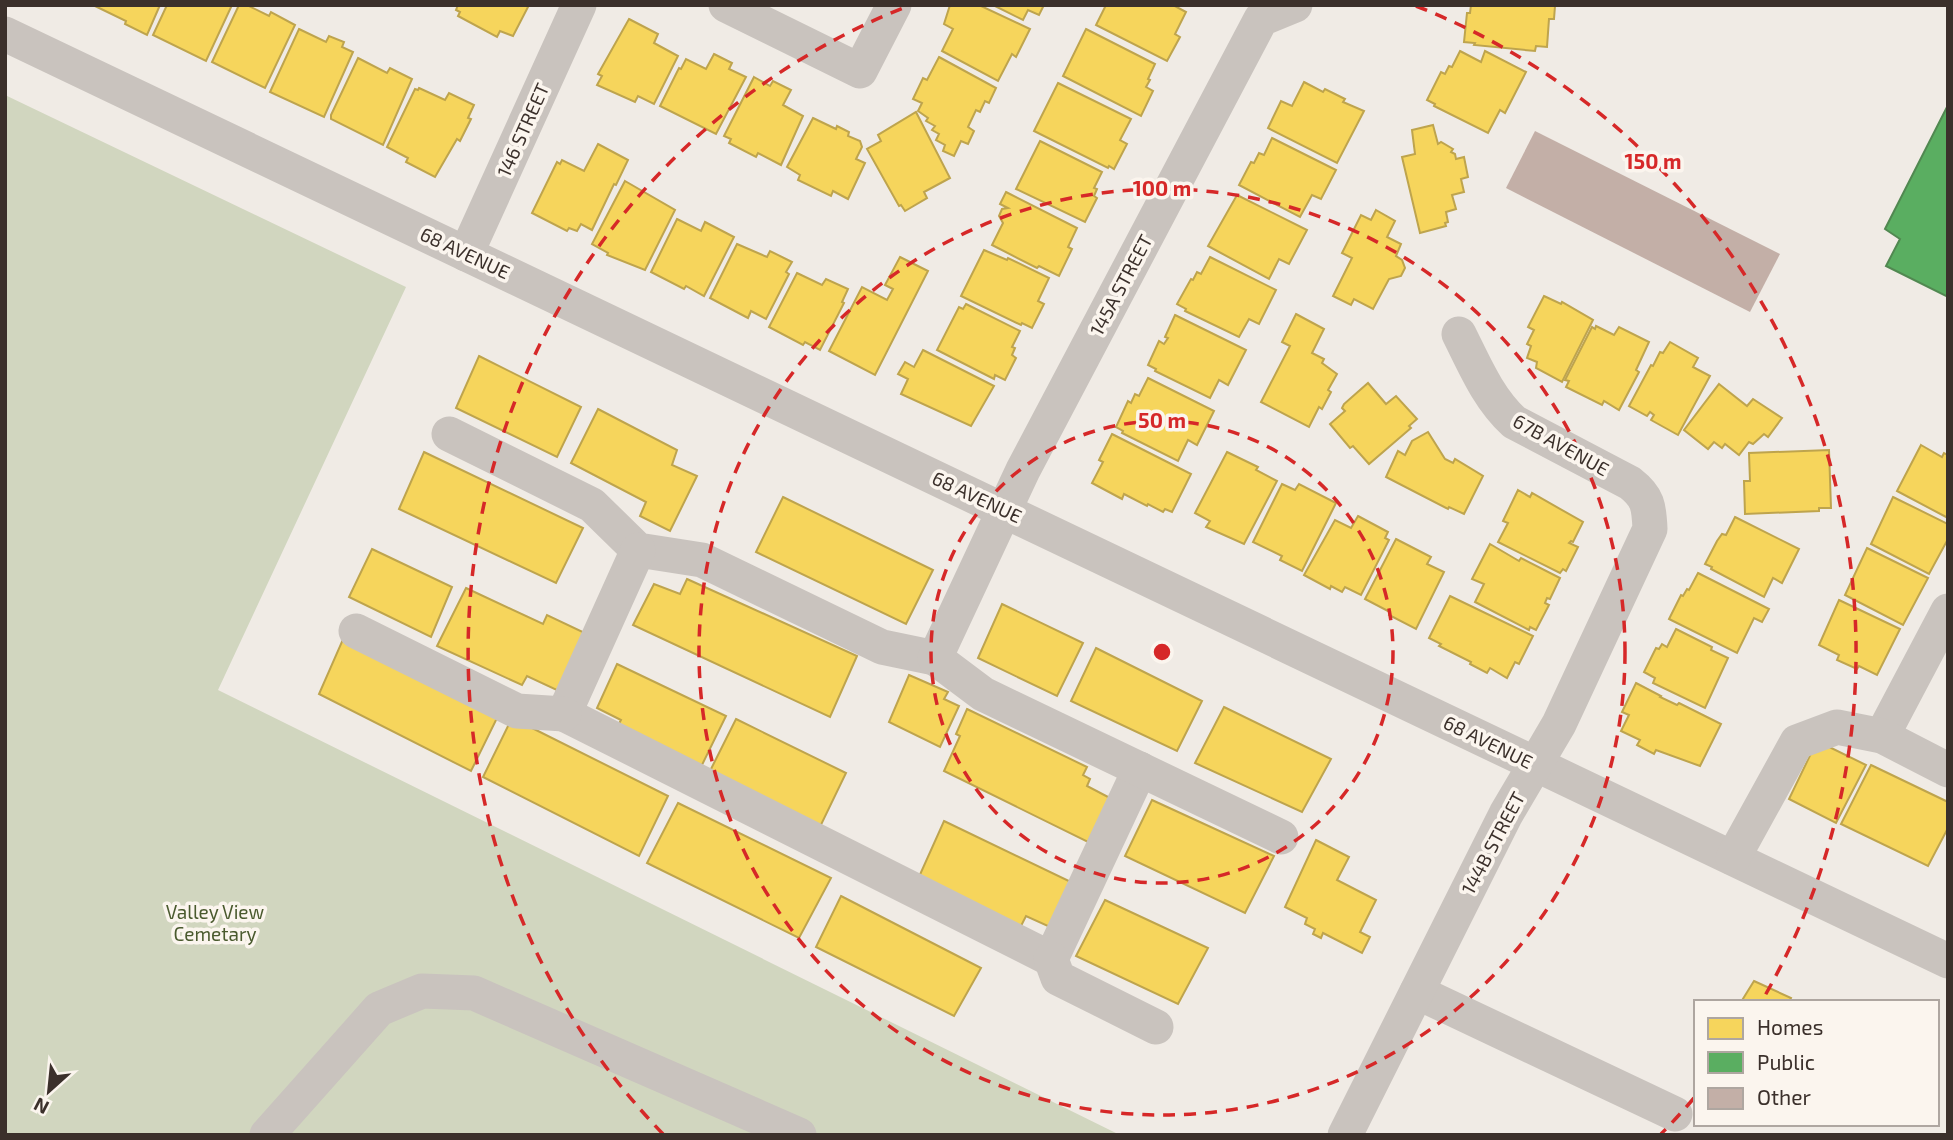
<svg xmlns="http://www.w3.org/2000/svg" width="1953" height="1140" viewBox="0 0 1953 1140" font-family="'Exo 2',sans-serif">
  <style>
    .green { fill: #d1d6bf }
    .homes { fill: #f6d55c; stroke: #bea44d; stroke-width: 2 }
    .public { fill: #5aae61; stroke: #518851; stroke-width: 2 }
    .building { fill: #c3afa7 }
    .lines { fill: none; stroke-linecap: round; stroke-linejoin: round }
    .minor { stroke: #c9c3be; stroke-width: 35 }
    .ring { fill: none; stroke: #d62828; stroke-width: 3.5; stroke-dasharray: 12 9 }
    .labels { text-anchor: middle; stroke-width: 7; stroke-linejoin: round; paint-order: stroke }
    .street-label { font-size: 19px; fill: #3b302b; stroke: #fbf5ee }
    .park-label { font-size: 19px; fill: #4a5a2e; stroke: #fbf5ee }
    .centre { fill: #d62828; stroke: #fbf5ee; stroke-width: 3.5 }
    .ring-label { font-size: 21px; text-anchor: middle; font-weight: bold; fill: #d62828; stroke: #fbf5ee; stroke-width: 7; stroke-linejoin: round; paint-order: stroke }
  </style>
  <rect width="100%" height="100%" fill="#f0ebe5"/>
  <polygon class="green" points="5,95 406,287 218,690 1120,1135 5,1135"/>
  <g class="homes">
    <polygon points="160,5 147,35 125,24 126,21 95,6"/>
    <polygon points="167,5 232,5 206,61 153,35"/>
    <polygon points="239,5 247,5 269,16 271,12 295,25 265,88 212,62"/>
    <polygon points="458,5 529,5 513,36 500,31 497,37 458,16 460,12 456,10"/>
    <polygon points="950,5 979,5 1030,29 1016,57 1012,54 998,81 942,51 953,29 944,24"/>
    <polygon points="993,5 1044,5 1039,15 1028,10 1023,20"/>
    <polygon points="1106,5 1173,5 1186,12 1175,34 1180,37 1167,61 1096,25"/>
    <polygon points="1471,5 1555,6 1554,19 1549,19 1547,47 1536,46 1535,51 1474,45 1475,43 1464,42 1467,13 1470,13"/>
    <polygon points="629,19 658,34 654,43 678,56 654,104 638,96 635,102 597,85 602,76 598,74"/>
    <polygon points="299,29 326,42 329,36 344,42 342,47 353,52 324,117 270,92"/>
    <polygon points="1086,29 1155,64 1148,79 1150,80 1146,87 1153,91 1141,116 1063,76"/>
    <polygon points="1460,51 1481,62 1485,51 1526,72 1505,113 1500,110 1488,133 1434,106 1435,104 1427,100 1441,72 1445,74 1449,66 1452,67"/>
    <polygon points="714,54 732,63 729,69 746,77 716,134 660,106 679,68 681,69 686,59 706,69"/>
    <polygon points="939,57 996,88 989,103 985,101 980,112 976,110 968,127 974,131 968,144 961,141 954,156 943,151 945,145 936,140 939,134 932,130 935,126 926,121 928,118 918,111 922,103 913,99 923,78 927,80"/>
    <polygon points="358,58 387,73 390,68 412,79 383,145 331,119 331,115"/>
    <polygon points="754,77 770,86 773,81 791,90 783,105 803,116 781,165 758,153 756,157 729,143 731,139 724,136"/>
    <polygon points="1304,82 1323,92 1325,89 1345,99 1343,102 1364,111 1337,163 1268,128 1281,101 1292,106"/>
    <polygon points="1058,83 1131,119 1120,140 1127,144 1114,169 1109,166 1108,168 1034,131"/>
    <polygon points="419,88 445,100 449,93 474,105 468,118 471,119 460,141 457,139 435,177 406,162 408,158 387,147 415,89 418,90"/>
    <polygon points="916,112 950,178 924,192 927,198 905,211 901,205 899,206 867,149 881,141 878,135"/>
    <polygon points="813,118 836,129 837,126 849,132 848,136 860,141 862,147 856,159 865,163 848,199 833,191 831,196 798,180 800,175 787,167"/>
    <polygon points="1433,125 1438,144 1441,142 1453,149 1451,152 1455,154 1456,159 1464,157 1468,177 1461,179 1464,192 1452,195 1456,209 1446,212 1448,222 1445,223 1446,226 1420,233 1402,157 1415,154 1412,130"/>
    <polygon points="1272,138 1336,170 1321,199 1312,195 1300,217 1239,185 1251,162 1254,163 1259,153 1264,155"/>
    <polygon points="1040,141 1102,172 1094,188 1097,189 1094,196 1097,198 1085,222 1016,189"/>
    <polygon points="598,144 628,160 616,185 614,184 592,230 581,224 577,231 569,228 567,231 532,213 557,162 560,164 562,160 584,171"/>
    <polygon points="625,181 675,210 645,270 607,255 608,253 592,244"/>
    <polygon points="1006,192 1077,228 1068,247 1072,249 1059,276 1039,266 1037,268 992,245 1003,223 999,216 1002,209 1008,208 1000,204"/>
    <polygon points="1237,195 1307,230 1289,264 1279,259 1269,279 1208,246"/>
    <polygon points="1376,210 1395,221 1387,237 1401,244 1396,256 1402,260 1405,268 1401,276 1389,279 1373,309 1354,299 1351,305 1333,296 1352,258 1342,253 1361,215 1371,220"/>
    <polygon points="677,219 701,231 705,222 734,237 704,296 686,286 684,289 651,272"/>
    <polygon points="737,244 767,257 770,251 792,262 786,272 789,274 766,319 751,311 748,318 710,298"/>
    <polygon points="984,250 1007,260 1008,258 1049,278 1038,301 1044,304 1032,328 1022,323 1021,325 961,296"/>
    <polygon points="900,257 928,271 875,375 829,351 862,287 887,300 893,289 885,285"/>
    <polygon points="1210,257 1276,290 1259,324 1249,319 1239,337 1185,311 1186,309 1177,304 1191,279 1193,280 1197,272 1201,274"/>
    <polygon points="797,273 822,285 826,279 848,289 842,302 844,303 820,350 805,342 803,345 769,327"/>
    <polygon points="1544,296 1561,304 1562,302 1593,320 1562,382 1536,368 1537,362 1527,358 1531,346 1527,344 1534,330 1528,327"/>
    <polygon points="966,304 1020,331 1012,347 1015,348 1012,355 1016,358 1005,380 995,375 994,379 937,350 959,307 963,309"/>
    <polygon points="1296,314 1324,329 1312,353 1324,359 1322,363 1337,374 1328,390 1331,392 1322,409 1319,407 1309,427 1261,402 1290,346 1282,342"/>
    <polygon points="1175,315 1246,350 1228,385 1219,380 1210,398 1155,371 1156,369 1148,365 1159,341 1164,344 1168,338 1165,337"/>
    <polygon points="1596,326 1614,335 1619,327 1649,342 1636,370 1639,372 1619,410 1604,401 1602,405 1566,387 1569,381 1565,380 1592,327 1595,329"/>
    <polygon points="1670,342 1698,358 1693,367 1710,376 1678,435 1651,420 1654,415 1650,412 1647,416 1629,406 1651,365 1653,366 1660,352 1663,353"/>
    <polygon points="923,350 994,386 971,426 901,394 908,379 898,374 905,362 914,367"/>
    <polygon points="479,356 581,407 557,457 456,408"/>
    <polygon points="1148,378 1214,411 1197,445 1188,440 1178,461 1122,433 1123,431 1116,427 1128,401 1131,403 1135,394 1139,396"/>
    <polygon points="1368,383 1386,404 1396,396 1417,419 1409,426 1411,428 1369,464 1353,446 1350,448 1330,424 1345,411 1342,408 1344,404"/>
    <polygon points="1719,384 1747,406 1753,399 1782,418 1768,437 1764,434 1753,444 1749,442 1739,455 1725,444 1722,448 1714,442 1708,449 1684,430"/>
    <polygon points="598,409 677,450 672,465 697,476 670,531 640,516 646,502 571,463"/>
    <polygon points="1428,432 1445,459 1453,463 1455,459 1483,476 1464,514 1449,507 1448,509 1386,477 1398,451 1405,455 1412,441"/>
    <polygon points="1112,434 1191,474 1172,512 1165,509 1163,512 1148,504 1147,506 1124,494 1122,499 1092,483 1103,462 1099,460"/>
    <polygon points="1921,445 1942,457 1944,453 1948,455 1948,518 1897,491"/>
    <polygon points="1829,450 1831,508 1819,508 1819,511 1745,514 1744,481 1750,481 1749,453"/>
    <polygon points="424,452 583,528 556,583 399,509"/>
    <polygon points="1227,452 1258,467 1256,470 1277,481 1244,544 1206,527 1210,521 1195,513"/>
    <polygon points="1282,484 1295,490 1299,484 1336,503 1302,571 1280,560 1282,556 1253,542"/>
    <polygon points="1518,490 1530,497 1532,493 1583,522 1573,542 1571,541 1569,543 1578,547 1566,571 1563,569 1560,573 1498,542 1508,523 1503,521"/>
    <polygon points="783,497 933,570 906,624 756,552"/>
    <polygon points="1893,497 1948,524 1948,539 1929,574 1871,544"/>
    <polygon points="1358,516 1388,532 1385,538 1389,540 1361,595 1345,587 1342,592 1331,586 1330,589 1304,575 1335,520 1351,528"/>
    <polygon points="1735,517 1799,549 1782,583 1773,578 1764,597 1711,569 1712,567 1705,564 1717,541 1722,534 1726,535"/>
    <polygon points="1396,539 1431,557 1427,564 1444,572 1416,629 1389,615 1390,612 1365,599"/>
    <polygon points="1490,544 1519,561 1521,558 1560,578 1550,599 1547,598 1545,603 1549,605 1536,630 1530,627 1529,630 1475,602 1484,584 1472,579"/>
    <polygon points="1867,548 1928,578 1903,625 1845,595"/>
    <polygon points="372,549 452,587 431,637 349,597"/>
    <polygon points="1698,573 1769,609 1762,622 1754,618 1737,653 1669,619 1681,595 1683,596 1687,589 1689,590"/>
    <polygon points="687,579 857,656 830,717 633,625 654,584 680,594"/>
    <polygon points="466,588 543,624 547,615 589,635 561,692 527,676 522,685 437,646"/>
    <polygon points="1450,596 1533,636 1519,664 1515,662 1507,678 1490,668 1487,673 1470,664 1471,662 1439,646 1441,644 1429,638"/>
    <polygon points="1839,600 1900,629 1877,675 1859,666 1857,669 1837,660 1839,655 1819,645"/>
    <polygon points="1002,604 1083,643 1057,696 978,658"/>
    <polygon points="1676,629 1712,647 1711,650 1728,658 1705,708 1653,683 1655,678 1644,672 1656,648 1659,649 1662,644 1667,647"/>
    <polygon points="344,637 498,716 471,771 319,694"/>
    <polygon points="1096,648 1202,701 1177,751 1071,701"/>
    <polygon points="617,664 726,716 699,771 615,731 621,720 597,708"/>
    <polygon points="909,675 948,692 944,699 959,706 940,747 889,722"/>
    <polygon points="1636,683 1661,696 1660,697 1677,705 1679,703 1721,724 1700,766 1656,750 1654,754 1637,745 1640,740 1621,731 1629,715 1622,712"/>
    <polygon points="1224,707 1331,759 1302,812 1195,763"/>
    <polygon points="967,709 1087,767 1083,775 1090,779 1087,786 1110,798 1088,842 944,771 960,736 956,734"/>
    <polygon points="512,718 668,796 639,856 483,777"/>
    <polygon points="736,719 846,773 818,831 706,779"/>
    <polygon points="1817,741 1866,765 1836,823 1789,799"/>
    <polygon points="1871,765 1948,802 1948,828 1928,866 1841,824"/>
    <polygon points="1152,800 1274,856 1245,913 1125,856"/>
    <polygon points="678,803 831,878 799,938 647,863"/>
    <polygon points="944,821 1073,883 1050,927 1026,916 1020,928 918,879"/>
    <polygon points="1316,840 1349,857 1337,880 1376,900 1360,932 1370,937 1362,953 1323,933 1321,938 1313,934 1315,929 1305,924 1307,918 1285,907"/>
    <polygon points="841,896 981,968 954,1016 816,947"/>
    <polygon points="1105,900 1208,948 1178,1004 1076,956"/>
    <polygon points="1754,981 1791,998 1789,1002 1741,1002"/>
  </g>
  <polygon class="public" points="1947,107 1948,107 1948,297 1886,266 1900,239 1885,229"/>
  <polygon class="building" points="1535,131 1780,254 1750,312 1506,188"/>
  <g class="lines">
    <g class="minor">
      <polyline points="726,5 860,71 894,5"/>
      <polyline points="5,34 1948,961"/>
      <polyline points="466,254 579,5"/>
      <polyline points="449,434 592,505 638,550 702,560 882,647 935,658"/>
      <polyline points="638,550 564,714 1051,959 1140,769"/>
      <polyline points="356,631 517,711 564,714"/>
      <polyline points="1882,736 1948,611"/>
      <polyline points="1281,837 983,694 935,658 1023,470 1261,19 1295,5"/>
      <polyline points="1733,858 1797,742 1837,727 1882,736 1948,770"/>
      <polyline points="1051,959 1058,978 1156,1027"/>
      <polyline points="1417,992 1675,1114"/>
      <polyline points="267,1135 379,1009 422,991 474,993 799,1135"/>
      <path d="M 1345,1135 L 1506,814 L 1559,724 L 1650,529 C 1649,506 1648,497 1630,483 L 1514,422 C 1488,398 1475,366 1459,334"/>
    </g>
  </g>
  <g class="ring">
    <circle cx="1162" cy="652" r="231"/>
    <circle cx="1162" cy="652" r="463"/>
    <path d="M1694 1098A694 694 0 0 1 1661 1134M663 1134A694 694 0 0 1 908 6M1416 6A694 694 0 0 1 1763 999"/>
  </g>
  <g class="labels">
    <g class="street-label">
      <text transform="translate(523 130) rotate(-66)" y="7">146 STREET</text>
      <text transform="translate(465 253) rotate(25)" y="7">68 AVENUE</text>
      <text transform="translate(1121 285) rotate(-62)" y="7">145A STREET</text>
      <text transform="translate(1561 445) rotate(29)" y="7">67B AVENUE</text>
      <text transform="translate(977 497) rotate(25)" y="7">68 AVENUE</text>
      <text transform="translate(1488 742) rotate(26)" y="7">68 AVENUE</text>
      <text transform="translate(1493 843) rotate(-62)" y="7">144B STREET</text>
    </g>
    <g class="park-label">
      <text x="215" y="919">Valley View<tspan x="215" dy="22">Cemetary</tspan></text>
    </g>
  </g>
  <circle cx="1162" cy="652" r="10" class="centre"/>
  <g class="ring-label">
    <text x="1653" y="169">150 m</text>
    <text x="1162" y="196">100 m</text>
    <text x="1162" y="428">50 m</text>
  </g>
  <rect width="1953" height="1140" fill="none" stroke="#3b302b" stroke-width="14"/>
  <rect x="1694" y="1000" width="245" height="126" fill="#fbf5ee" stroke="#aea6a0" stroke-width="2"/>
  <rect x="1708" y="1018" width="35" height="21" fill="#f6d55c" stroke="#aea6a0" stroke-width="2"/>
  <text x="1757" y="1035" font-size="21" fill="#3b302b">Homes</text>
  <rect x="1708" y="1052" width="35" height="21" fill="#5aae61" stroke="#aea6a0" stroke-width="2"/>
  <text x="1757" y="1070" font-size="21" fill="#3b302b">Public</text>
  <rect x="1708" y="1088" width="35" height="21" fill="#c3afa7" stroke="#aea6a0" stroke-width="2"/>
  <text x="1757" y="1105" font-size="21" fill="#3b302b">Other</text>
  <g transform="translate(49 1091) rotate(207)" stroke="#fbf5ee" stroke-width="5" paint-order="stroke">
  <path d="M0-5L12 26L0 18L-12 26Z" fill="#3b302b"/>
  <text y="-10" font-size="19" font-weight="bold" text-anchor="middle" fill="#3b302b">N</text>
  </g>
</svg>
